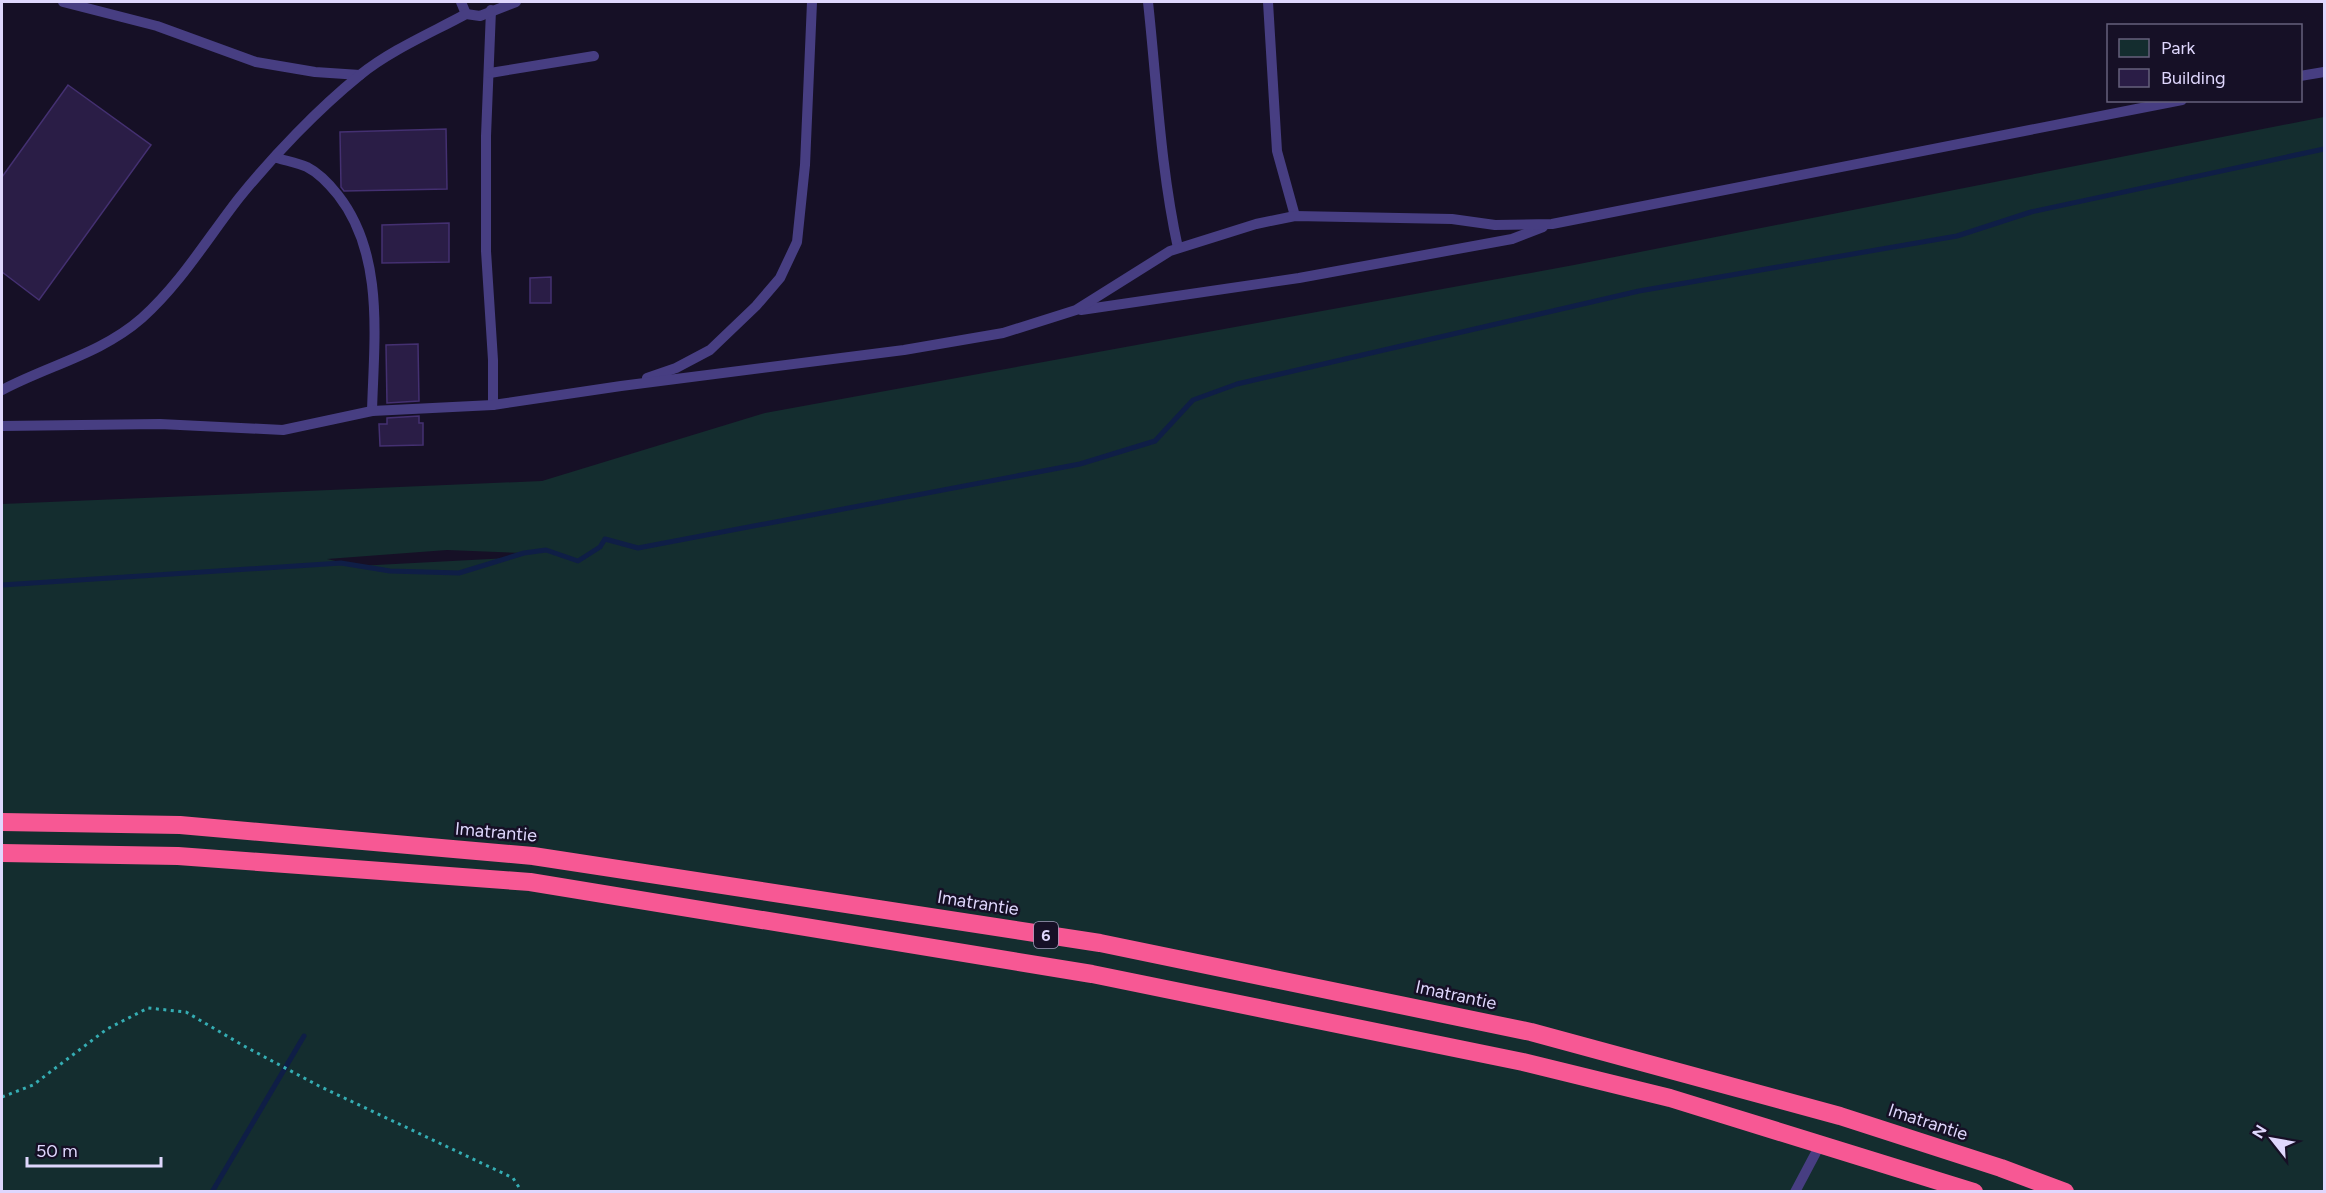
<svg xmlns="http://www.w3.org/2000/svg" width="2326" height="1193" viewBox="0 0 2326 1193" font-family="Figtree,sans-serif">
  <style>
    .green { fill: #142d2f; fill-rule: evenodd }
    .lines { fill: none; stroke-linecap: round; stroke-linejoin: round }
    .stream { stroke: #0f1e46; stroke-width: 5 }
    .building { fill: #2a1d46; stroke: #443071; stroke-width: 1.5 }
    .path { stroke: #35adb3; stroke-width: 3; stroke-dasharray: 3 4.5; stroke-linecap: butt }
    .service { stroke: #473e82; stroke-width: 10 }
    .motorway { stroke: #f75894; stroke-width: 18 }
    .labels { text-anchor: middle; stroke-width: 5; stroke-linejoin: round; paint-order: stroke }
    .shield { fill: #161026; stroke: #a39bbc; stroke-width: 1.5 }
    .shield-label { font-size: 16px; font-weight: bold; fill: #dfd7fd }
    .street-label { font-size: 18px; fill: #dfd7fd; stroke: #161026 }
  </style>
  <rect width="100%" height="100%" fill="#161026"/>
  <path class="green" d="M 2324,117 L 2324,1191 L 2,1191 L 2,504 L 542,481 L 765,413 L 1574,265 ZM 447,550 L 523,553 L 509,558 L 357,566 L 327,559 Z"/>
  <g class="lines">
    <g class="stream">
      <polyline points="2,585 341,563 390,571 459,573 524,553 546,550 578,561 600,547 605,539 638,548 1080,464 1155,441 1193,400 1237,384 1639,291 1957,236 2031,212 2324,149"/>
      <polyline points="212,1192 304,1036"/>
    </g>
  </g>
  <g class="building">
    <polygon points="68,85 151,145 39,300 2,272 2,177"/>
    <polygon points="446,129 447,189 344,191 341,187 340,132"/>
    <polygon points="449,223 449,262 382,263 382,225"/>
    <polygon points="551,277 551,303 530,303 530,278"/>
    <polygon points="418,344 419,401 387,403 386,345"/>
    <polygon points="419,416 419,423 423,423 423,445 380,446 379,424 387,424 387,418"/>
  </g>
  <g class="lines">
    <polyline class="path" points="2,1097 33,1085 107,1029 148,1008 186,1012 244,1046 319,1086 513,1178 522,1192"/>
    <g class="service">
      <polyline points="63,2 157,26 256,62 315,72 360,75"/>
      <polyline points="461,2 466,14"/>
      <path d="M 1148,2 C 1157,84 1160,166 1178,248"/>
      <polyline points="1268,2 1277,151 1295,216"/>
      <polyline points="491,10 486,136 486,251 493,360 493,405"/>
      <polyline points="490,73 594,56"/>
      <polyline points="2300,76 2324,72"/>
      <path d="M 277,158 C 287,161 298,163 307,167 C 319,173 330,185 338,195 C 385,255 374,339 372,411"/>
      <polyline points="1081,310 1299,278 1512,239 1543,227"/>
      <polyline points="647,378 676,368 710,350 756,306 780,278 797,242 805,165 812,2"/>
      <path d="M 2,390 C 49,365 101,354 142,318 C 181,283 207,239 239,198 C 273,156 318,109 360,75 C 391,50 431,33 466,14 L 480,16 L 516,2"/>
      <polyline points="2,426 160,424 283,430 372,411 493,405 621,386 904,350 1003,333 1076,310 1170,251 1256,224 1295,216 1452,219 1495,225 1552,224 2182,100"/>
      <polyline points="1795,1192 1821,1143"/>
    </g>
    <g class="motorway">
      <polyline points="2,822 180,825 533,856 1100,943 1531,1032 1840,1116 2001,1168 2065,1192"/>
      <polyline points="2,853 178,856 530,882 1092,974 1523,1062 1670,1098 1974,1192"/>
    </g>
  </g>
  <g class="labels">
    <rect class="shield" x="1034" y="922" width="24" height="26" rx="4.5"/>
    <g class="shield-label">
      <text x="1046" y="941">6</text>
    </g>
    <g class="street-label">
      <text transform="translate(496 832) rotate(5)" y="6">Imatrantie</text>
      <text transform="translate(978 903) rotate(9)" y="6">Imatrantie</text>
      <text transform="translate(1456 995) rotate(12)" y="6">Imatrantie</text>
      <text transform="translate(1928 1122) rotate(18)" y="6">Imatrantie</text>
    </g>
  </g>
  <rect width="2326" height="1193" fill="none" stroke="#dfd7fd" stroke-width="6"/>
  <rect x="2107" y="24" width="195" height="78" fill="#161026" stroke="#66607c" stroke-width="1.5"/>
  <rect x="2119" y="39" width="30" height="18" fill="#142d2f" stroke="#66607c" stroke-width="1.5"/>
  <text x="2161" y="54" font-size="18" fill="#dfd7fd">Park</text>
  <rect x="2119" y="69" width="30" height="18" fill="#2a1d46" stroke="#66607c" stroke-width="1.5"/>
  <text x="2161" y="84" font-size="18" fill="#dfd7fd">Building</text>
  <g transform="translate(2272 1139) rotate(301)" stroke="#161026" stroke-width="4.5" paint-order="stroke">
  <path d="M0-4.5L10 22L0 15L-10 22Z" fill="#dfd7fd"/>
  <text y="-9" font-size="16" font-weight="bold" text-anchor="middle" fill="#dfd7fd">N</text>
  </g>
  <path d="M27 1157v9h134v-9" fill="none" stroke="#dfd7fd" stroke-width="3"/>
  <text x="36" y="1157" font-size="18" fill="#dfd7fd" stroke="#161026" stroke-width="4.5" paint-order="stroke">50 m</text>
</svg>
